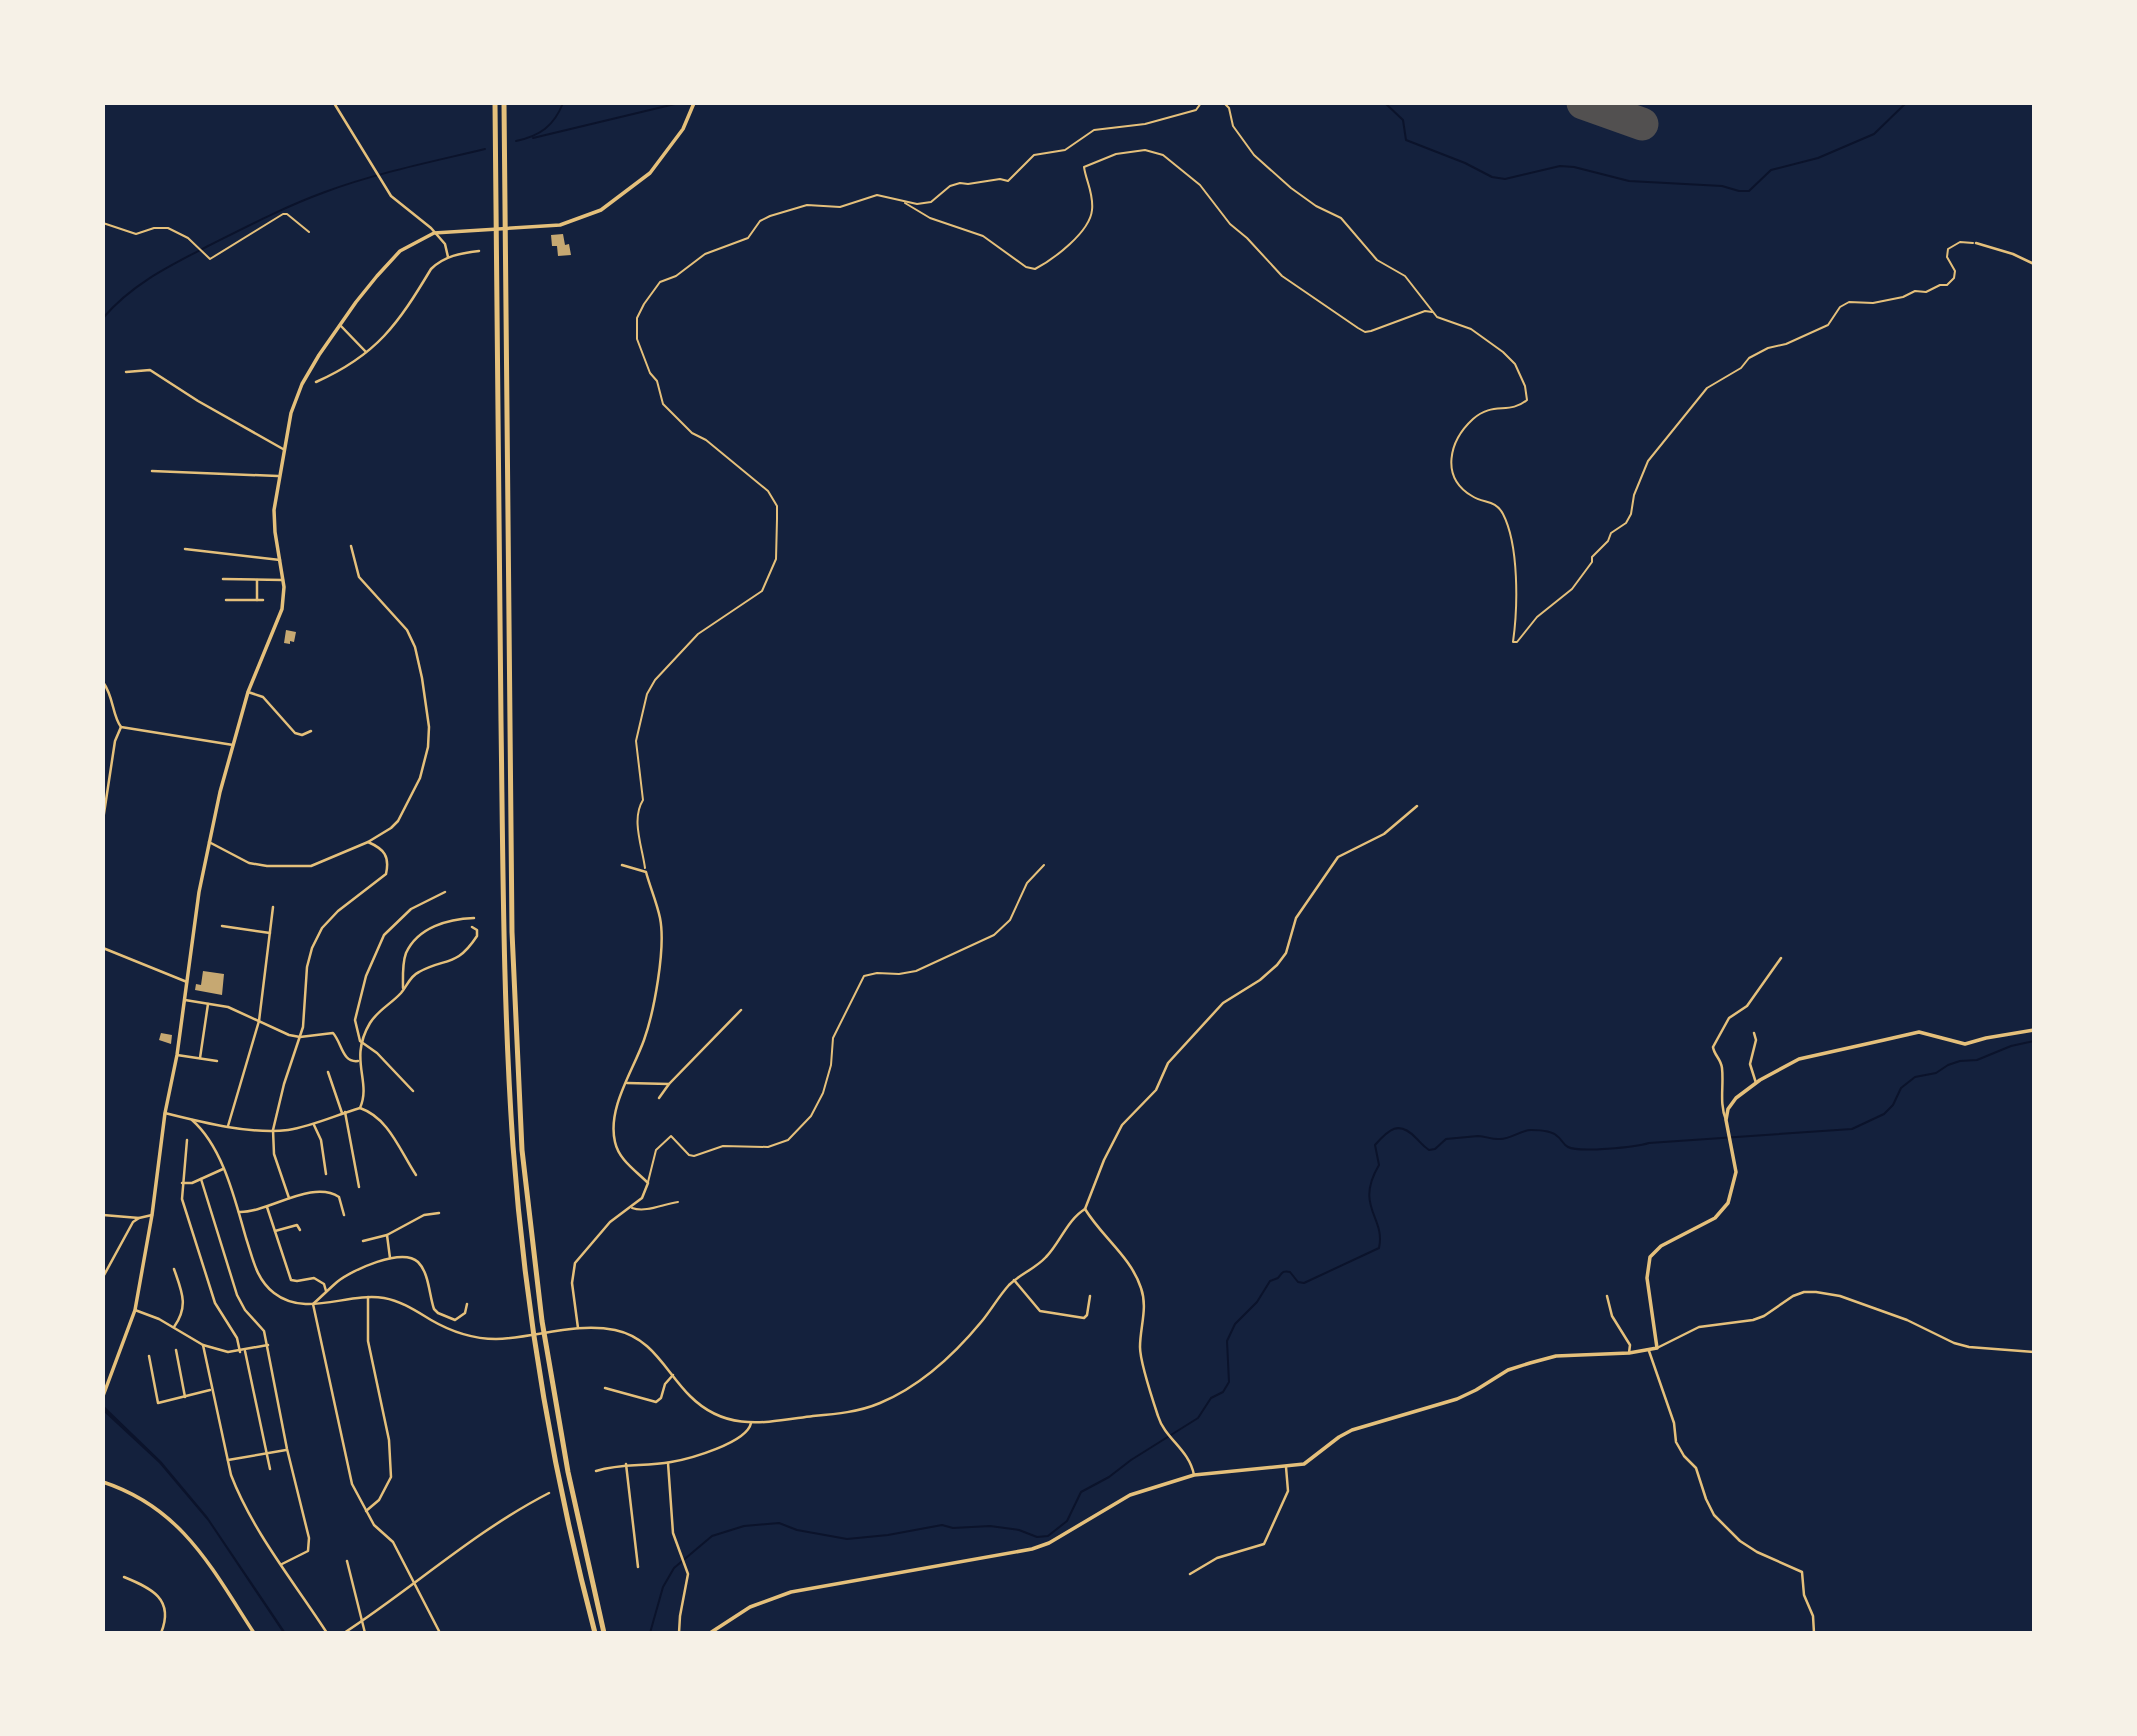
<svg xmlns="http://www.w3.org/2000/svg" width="2137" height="1736" viewBox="0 0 2137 1736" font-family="Lato,sans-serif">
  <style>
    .water { fill: #0b132b }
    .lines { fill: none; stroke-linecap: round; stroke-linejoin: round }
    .stream { stroke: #0b132b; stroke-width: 2 }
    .runway { stroke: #525050; stroke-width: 33 }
    .building { fill: #c6a872 }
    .path { stroke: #e5c07b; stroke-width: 2 }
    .service { stroke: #e5c07b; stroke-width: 2 }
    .minor { stroke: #e5c07b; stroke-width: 2.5 }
    .tertiary { stroke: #e5c07b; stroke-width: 3.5 }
    .motorway { stroke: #e5c07b; stroke-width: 5 }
  </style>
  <rect width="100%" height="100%" fill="#14213d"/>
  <polygon class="water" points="103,1405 161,1461 207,1516 286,1633 283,1633 208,1521 159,1463 103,1411"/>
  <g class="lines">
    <g class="stream">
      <polyline points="1385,103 1403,120 1406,140 1465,163 1492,177 1505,179 1560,166 1574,167 1629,181 1722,186 1739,191 1749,191 1771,170 1818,158 1874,134 1906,103"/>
      <polyline points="533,138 679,103"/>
      <path d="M 516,141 C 540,136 554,126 563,103"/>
      <path d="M 103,318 C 132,284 169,266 208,246 C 246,227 284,207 325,192 C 376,173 431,162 485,149"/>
      <path d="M 650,1633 L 663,1587 L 674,1568 L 712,1536 L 744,1526 L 779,1523 L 797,1530 L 847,1539 L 888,1535 L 942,1525 L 953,1528 L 990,1526 L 1019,1530 L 1037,1537 L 1048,1536 L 1067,1521 L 1081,1492 L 1109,1477 L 1131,1460 L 1198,1418 L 1211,1398 L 1223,1392 L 1229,1382 L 1227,1341 L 1235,1324 L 1257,1302 L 1270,1281 L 1278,1278 C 1282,1273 1283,1270 1290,1272 L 1298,1282 L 1304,1283 L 1379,1248 C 1386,1217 1354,1207 1379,1165 L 1375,1145 C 1389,1129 1399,1120 1416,1138 C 1421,1143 1423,1146 1429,1150 L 1435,1149 L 1446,1139 C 1457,1138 1468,1137 1478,1136 C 1486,1136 1492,1140 1500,1139 C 1511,1139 1521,1130 1531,1130 C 1538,1130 1552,1131 1557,1136 C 1562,1139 1563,1145 1568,1147 C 1579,1153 1636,1147 1649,1143 L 1852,1129 L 1884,1114 L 1893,1105 L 1901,1088 L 1915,1077 L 1936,1073 L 1948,1065 L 1960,1061 L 1977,1060 L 2011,1046 L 2034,1041"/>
    </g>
    <polyline class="runway" points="1583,103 1642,124"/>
  </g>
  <g class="building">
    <polygon points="563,234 565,245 569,244 571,255 558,256 557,246 552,246 551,235"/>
    <polygon points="286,630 296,632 294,642 290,641 290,644 284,643"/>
    <polygon points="203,971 224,974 222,995 195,990 196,984 201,985"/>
    <polygon points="161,1033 172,1035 171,1044 159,1040"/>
  </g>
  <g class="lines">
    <g class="path">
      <path d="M 1224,103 L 1229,108 L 1233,126 L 1254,155 L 1291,188 L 1316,206 L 1341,218 L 1377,260 L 1405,276 L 1437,317 L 1471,329 L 1503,352 L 1515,364 L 1525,386 L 1527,400 C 1509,415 1493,401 1473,419 C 1449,441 1440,477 1472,496 C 1484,504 1495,499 1503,514 C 1519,545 1518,607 1513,642 L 1517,642 L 1537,617 L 1572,589 L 1592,562 L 1592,557 L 1608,541 L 1611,533 L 1626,523 L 1631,514 L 1634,495 L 1648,461 L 1707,388 L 1741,368 L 1749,358 L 1768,348 L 1786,344 L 1828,325 L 1840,307 L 1849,302 L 1873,303 L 1903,297 L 1915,291 L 1926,292 L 1940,285 L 1947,285 L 1954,278 L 1955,271 L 1947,257 L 1948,249 L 1960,242 L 1973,243"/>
      <path d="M 905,203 L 930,218 L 983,236 L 1026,267 L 1035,269 C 1054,259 1090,232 1092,210 C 1094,194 1086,181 1084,167 L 1116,154 L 1145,150 L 1163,155 L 1200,185 L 1230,224 L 1247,238 L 1282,276 L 1358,328 L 1365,332 L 1371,331 L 1425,311 L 1432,312"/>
      <path d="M 645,868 C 642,846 631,819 643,800 L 636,741 L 647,694 L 655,680 L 698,634 L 762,591 L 776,559 L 777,519 L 777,506 L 768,491 L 706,440 L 692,433 L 663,404 L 657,381 L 650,373 L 637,339 L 637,318 L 644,304 L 660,282 L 676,276 L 705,254 L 748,238 L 760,221 L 770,216 L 807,205 L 840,207 L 877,195 L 917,204 L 931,202 L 950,186 L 960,183 L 968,184 L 1000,179 L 1008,181 L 1034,155 L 1065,150 L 1094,130 L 1145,124 L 1196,110 L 1201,103"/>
    </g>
    <g class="service">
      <polyline points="103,223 136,234 154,228 168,228 188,238 210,259 283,214 287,214 309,232"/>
      <polyline points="648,1182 656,1150 671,1136 689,1155 694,1156 723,1146 768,1147 788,1140 811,1116 823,1093 831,1065 833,1038 864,976 877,973 899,974 916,971 994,935 1010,920 1027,883 1044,865"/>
      <path d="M 632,1208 C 646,1213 663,1204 678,1202"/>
    </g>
    <g class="minor">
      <polyline points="334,103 391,196 431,228 445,244 448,257"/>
      <polyline points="1976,243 2013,254 2034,264"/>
      <polyline points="340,325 366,352"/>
      <polyline points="126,372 150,370 198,401 283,449"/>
      <path d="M 316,382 C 377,355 398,324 431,269 C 444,256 461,253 479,251"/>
      <polyline points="152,471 278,476"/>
      <polyline points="185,549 280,560"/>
      <polyline points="223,579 283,580"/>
      <polyline points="257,580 257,600"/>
      <polyline points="226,600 263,600"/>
      <path d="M 103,682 C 114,697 112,715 121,727 L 233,745"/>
      <polyline points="248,692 263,697 295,733 302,735 311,731"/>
      <polyline points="103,820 115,741 121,727"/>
      <polyline points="209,842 249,863 267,866 311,866 368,842 391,828 398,821 420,778 428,747 429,727 422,678 415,647 407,630 359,577 351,546"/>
      <polyline points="222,926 270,933"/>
      <polyline points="103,948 187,982"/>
      <path d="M 403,988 C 403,976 402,964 406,953 C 418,927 448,919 474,918"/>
      <path d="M 185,1000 L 228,1007 L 289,1035 L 300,1037 L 333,1033 C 342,1043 342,1063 358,1061"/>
      <polyline points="1754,1033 1756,1040 1750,1064 1756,1083"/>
      <polyline points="177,1055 217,1061"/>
      <polyline points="200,1058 208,1004"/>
      <polyline points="328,1072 342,1113"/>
      <polyline points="627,1083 669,1084 741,1010"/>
      <polyline points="413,1091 377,1053 360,1041 355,1020 366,976 384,935 411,909 445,892"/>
      <polyline points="659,1098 669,1084"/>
      <path d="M 360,1108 C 389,1118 400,1151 416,1175"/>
      <polyline points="345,1112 359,1187"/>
      <path d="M 165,1113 C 201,1122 252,1135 288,1130 C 313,1126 336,1115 360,1108 C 372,1081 348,1060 370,1023 C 378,1010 391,1004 401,993 C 407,986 410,976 419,972 C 446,957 456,968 477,936 L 477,930 L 472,927"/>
      <path d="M 192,1120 C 223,1147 235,1200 246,1238 C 253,1259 256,1279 274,1293 C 306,1318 347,1292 384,1298 C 401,1301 416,1311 431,1320 C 450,1331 472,1339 496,1339 C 535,1338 575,1322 615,1330 C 653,1338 665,1371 690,1396 C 727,1433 767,1422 813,1416 C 836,1414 859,1412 880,1403 C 921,1386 954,1355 982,1321 C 991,1310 999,1296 1009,1285 C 1020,1274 1035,1269 1046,1257 C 1060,1243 1067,1220 1085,1209"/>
      <path d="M 1726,1120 C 1719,1103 1724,1086 1722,1068 C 1721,1059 1714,1055 1713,1047 L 1729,1018 L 1747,1006 L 1781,958"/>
      <polyline points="314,1125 321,1140 326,1174"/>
      <polyline points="228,1126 259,1021 273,907"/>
      <polyline points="187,1140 182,1199 215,1303 237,1338 240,1352"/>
      <polyline points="201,1179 237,1295 245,1310 264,1331 287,1449 309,1538 308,1551 282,1564"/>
      <polyline points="182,1183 192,1183 223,1169"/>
      <path d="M 289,1198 L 274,1154 L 273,1130 L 284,1084 L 303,1027 L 307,967 L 312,948 L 322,928 L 338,911 L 386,874 C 390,856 384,849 368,842"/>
      <polyline points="267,1207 291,1280 297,1281 314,1278 324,1284 326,1291"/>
      <polyline points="1085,1209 1104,1160 1122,1125 1156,1090 1168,1063 1223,1003 1260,980 1277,965 1286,953 1296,918 1338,857 1384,834 1417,806"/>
      <path d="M 1085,1209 C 1102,1237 1131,1257 1141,1288 C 1148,1308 1140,1327 1140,1347 C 1140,1361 1153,1401 1158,1416 C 1165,1439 1189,1449 1194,1475"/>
      <path d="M 239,1212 C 268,1213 312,1179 339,1197 L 344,1215"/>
      <polyline points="103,1215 139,1218"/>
      <polyline points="275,1231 297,1225 300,1230"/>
      <polyline points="363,1241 387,1235"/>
      <polyline points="390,1258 387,1235 424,1215 439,1213"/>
      <polyline points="103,1277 133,1222 139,1218 152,1215"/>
      <polyline points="1014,1280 1040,1311 1084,1318 1087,1315 1090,1296"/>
      <polyline points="1607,1296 1612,1316 1630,1345 1629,1353"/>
      <path d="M 135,1310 L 159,1319 L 203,1345 L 231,1475 C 253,1532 294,1582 327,1633"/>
      <path d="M 174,1327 C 189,1306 182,1292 174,1269"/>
      <path d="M 578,1328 L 572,1283 L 575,1263 L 610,1222 L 642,1198 L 648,1183 C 635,1170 619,1160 615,1142 C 607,1108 633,1071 644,1040 C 654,1012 666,948 660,918 C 657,903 650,887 646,872 L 622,865"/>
      <polyline points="203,1345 228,1352 268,1345"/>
      <polyline points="1657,1348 1699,1327 1753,1320 1764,1316 1793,1296 1804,1292 1816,1292 1840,1296 1907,1320 1954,1343 1969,1347 2034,1352"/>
      <polyline points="176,1350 185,1397"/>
      <polyline points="245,1351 270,1469"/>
      <polyline points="1649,1351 1674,1423 1676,1442 1684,1456 1696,1468 1706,1499 1714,1515 1740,1541 1757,1552 1802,1572 1804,1595 1813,1616 1814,1633"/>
      <polyline points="149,1356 158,1403 210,1390"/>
      <polyline points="605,1388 656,1402 661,1398 665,1384 673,1375"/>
      <polyline points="228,1460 286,1450"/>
      <polyline points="668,1463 673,1533 688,1574 680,1616 679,1633"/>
      <polyline points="626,1464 638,1567"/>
      <path d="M 596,1471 C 623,1463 644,1467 671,1462 C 689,1459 747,1443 751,1423"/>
      <polyline points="366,1511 379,1500 391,1477 389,1440 368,1341 368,1297"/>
      <polyline points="347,1561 365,1633"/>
      <polyline points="1190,1574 1217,1558 1264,1544 1288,1491 1286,1467"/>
      <path d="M 124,1577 C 151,1588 175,1599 161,1633"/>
      <path d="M 344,1633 C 413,1588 475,1531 549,1493"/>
      <path d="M 440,1633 L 393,1542 L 374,1525 L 352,1484 L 313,1304 C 321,1297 329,1289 337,1282 C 352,1270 402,1247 418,1262 C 429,1273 429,1294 434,1309 L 438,1313 L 455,1320 L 465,1313 L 467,1304"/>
    </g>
    <g class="tertiary">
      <polyline points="103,1396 135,1310 152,1215 165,1113 177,1055 199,892 220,792 248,692 282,609 284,587 275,532 274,510 291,413 302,384 319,355 356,302 377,276 400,251 434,233 560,225 601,210 650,173 683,129 694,103"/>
      <path d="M 103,1482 C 182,1508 211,1567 254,1633"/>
      <polyline points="710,1633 750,1607 791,1592 1032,1549 1049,1543 1130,1495 1194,1475 1304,1464 1339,1437 1352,1430 1457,1399 1476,1390 1508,1370 1530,1363 1556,1356 1629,1353 1657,1348 1647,1278 1650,1257 1661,1246 1715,1218 1728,1203 1736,1172 1726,1120 1728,1109 1736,1098 1760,1080 1799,1059 1884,1040 1919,1032 1965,1044 1986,1038 2034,1030"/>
    </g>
    <g class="motorway">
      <path d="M 495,103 C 496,309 498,515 501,721 C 503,863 503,1004 513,1146 C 525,1309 553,1474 595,1633"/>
      <polyline points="504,103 512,932 522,1150 542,1321 568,1472 604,1633"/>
    </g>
  </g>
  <rect width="2137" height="1736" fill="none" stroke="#f6f1e7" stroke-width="210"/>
</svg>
